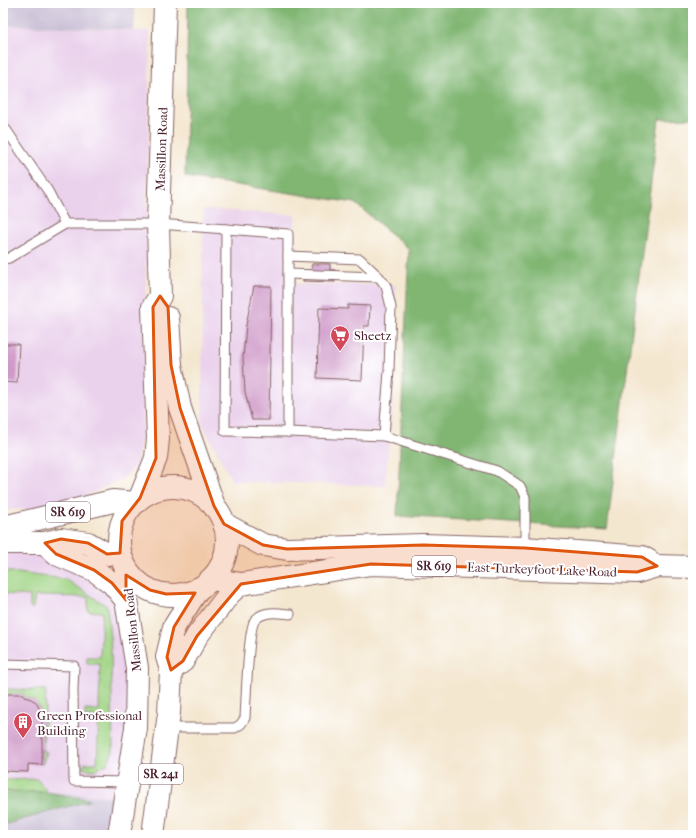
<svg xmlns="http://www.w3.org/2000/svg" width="696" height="838" viewBox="0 0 696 838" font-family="'IM FELL French Canon',serif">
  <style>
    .built { fill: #ead1ec }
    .industrial { fill: #cabfd6 }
    .green { fill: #a0d485; stroke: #757a58 }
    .forest { fill: #80b672; stroke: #656a4e }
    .building { fill: #cf99c8 }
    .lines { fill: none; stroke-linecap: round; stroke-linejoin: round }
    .lane-casing { stroke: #866565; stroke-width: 11 }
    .secondary-casing { stroke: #866565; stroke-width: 24 }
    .primary-casing { stroke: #866565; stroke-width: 24 }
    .lane { stroke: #fff; stroke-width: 9 }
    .secondary { stroke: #fff; stroke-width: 22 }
    .primary { stroke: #fff; stroke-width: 22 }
    .marked { fill: #e0560e; fill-opacity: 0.2; stroke: #e0560e; stroke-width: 3; stroke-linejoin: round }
    .labels { text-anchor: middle; stroke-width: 4; stroke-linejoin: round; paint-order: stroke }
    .shield { fill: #fff; stroke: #80626b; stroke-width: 1 }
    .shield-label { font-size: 12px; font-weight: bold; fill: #4a1f2b }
    .street-label { font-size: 13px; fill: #4a1f2b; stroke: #fff }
    .poi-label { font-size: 13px; fill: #4a1f2b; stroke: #fff; text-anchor: start }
  </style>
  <rect width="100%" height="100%" fill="#fff"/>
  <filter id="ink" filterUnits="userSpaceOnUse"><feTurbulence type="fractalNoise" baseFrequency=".025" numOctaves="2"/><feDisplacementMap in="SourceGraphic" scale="8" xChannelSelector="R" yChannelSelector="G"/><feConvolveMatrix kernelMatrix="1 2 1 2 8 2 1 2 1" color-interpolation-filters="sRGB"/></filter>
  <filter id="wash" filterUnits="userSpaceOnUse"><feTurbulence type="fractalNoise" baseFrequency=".012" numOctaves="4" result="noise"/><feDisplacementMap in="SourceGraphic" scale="16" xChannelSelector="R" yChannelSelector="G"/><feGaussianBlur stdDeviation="0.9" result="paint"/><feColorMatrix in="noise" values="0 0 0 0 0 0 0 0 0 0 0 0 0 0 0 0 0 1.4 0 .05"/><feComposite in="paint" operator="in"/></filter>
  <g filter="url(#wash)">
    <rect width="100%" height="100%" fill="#f4e7d0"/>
    <g class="built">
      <polygon points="3,25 150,31 143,433 135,467 121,480 57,508 3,510"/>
      <polygon points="203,209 295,215 296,284 396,285 393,397 385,486 232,481 202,423"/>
      <polygon points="3,543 45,543 112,583 137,668 125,798 67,793 3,792"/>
    </g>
    <g class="industrial">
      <polygon points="3,3 135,3 134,30 3,25"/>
      <polygon points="3,792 68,793 125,798 119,835 3,835"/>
    </g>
    <g class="green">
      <polygon points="3,571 65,579 107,606 111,648 113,751 107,764 95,770 84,769 83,765 85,763 97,763 99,717 85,717 85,710 99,711 100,664 87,664 87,657 100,657 102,612 88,611 88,597 35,596 33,608 31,609 30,608 30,596 3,594"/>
      <path d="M 3,689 L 46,690 L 43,751 L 47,752 L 42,765 L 42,715 C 39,705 35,698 24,697 L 24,694 L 3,694 Z"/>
      <polygon points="38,779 47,792 3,791 3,780"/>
    </g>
    <g class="forest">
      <polygon points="188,3 693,3 693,118 659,119 607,529 397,516 409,249 355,203 185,177"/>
      <polygon points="3,791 47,792 91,800 3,825"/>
    </g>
    <g id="blocks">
      <g class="building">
        <polygon points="312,264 330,264 330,270 335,270 335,282 303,281 303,270 312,270"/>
        <polygon points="254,286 271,286 269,420 252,420 245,392 243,358 246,325"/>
        <polygon points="348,305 370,306 369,326 364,326 362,380 317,378 319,308 348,309"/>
        <polygon points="3,344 19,344 17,383 3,382"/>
        <polygon points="3,694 24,694 24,697 31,699 36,702 42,714 42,765 28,764 28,772 3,771"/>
      </g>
    </g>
  </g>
  <g filter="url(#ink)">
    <use href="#blocks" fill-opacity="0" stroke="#866565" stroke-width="1"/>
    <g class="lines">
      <defs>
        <g id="lane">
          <polyline points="3,127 7,131 48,191 65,224"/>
          <polyline points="226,229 288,234 288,432"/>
          <polyline points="288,256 360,259 379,277 386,286 391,307 389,371 384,436"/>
          <polyline points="3,259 9,258 65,224 158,224 226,229 225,431 288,432 384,436 497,471 520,486 525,497 525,548"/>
          <polyline points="288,274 379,277"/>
          <polyline points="3,664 74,666 73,689 74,781 127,782"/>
          <path d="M 168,728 L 235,728 L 241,724 L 245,718 C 246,703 248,628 255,620 C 264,610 279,613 290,614"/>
        </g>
        <g id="secondary">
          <polyline points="168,318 171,365 180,408 214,506"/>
          <polyline points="140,498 156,458 158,439 153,307 160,296 158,224 165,3"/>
        </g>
        <g id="primary">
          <circle cx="173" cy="541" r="54"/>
          <polyline points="224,524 263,545 287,549 423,545 525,548 642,557 649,561"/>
          <polyline points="3,530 8,526 113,501 135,503"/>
          <polyline points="3,543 45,543 61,539 88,543 107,554 120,553"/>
          <polyline points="45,543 56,554 94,570 112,583 126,600"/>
          <polyline points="211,579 241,584 371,564 637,572 657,566 693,567"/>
          <polyline points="171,670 183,661 197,636 230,593 241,584"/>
          <polyline points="119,835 136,728 137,668 126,600 126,568"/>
          <polyline points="153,835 169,713 171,670 167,657 174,627 198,589"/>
        </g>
      </defs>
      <use href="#lane" class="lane-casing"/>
      <use href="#secondary" class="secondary-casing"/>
      <use href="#primary" class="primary-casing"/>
      <use href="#lane" class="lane"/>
      <use href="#secondary" class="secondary"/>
      <use href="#primary" class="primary"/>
    </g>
  </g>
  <path class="marked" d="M 160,296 L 168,307 L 171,365 L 180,408 L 214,506 L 224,524 L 263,545 L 287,549 L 423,545 L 525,548 L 642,557 L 657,566 L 637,572 L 371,564 L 241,584 L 197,636 L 183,661 L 171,670 L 167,657 L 174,627 L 195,593 L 166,594 L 150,590 L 126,575 L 126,600 L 112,583 L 94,570 L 56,554 L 45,543 L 61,539 L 88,543 L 107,554 L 120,553 L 122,521 L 140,498 L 156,458 L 153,307 Z"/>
  <defs>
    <symbol id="supermarket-pin" viewBox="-11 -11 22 30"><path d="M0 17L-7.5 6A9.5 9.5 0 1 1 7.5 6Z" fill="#d1495b" stroke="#fff"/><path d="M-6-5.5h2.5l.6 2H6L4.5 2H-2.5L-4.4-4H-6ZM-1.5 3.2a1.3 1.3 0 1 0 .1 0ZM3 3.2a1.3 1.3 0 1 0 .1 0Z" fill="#fff"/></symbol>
    <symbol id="building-pin" viewBox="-11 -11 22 30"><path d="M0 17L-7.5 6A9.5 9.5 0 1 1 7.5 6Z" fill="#d1495b" stroke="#fff"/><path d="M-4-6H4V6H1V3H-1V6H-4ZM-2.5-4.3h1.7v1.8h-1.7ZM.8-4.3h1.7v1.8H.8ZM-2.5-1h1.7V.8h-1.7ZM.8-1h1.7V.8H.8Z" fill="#fff"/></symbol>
  </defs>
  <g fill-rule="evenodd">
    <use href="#supermarket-pin" x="329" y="324" width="22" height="30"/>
    <use href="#building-pin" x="12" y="711" width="22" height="30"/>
  </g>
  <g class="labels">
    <g class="shield">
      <rect x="46" y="502" width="44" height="20" rx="3"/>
      <rect x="412" y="556" width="44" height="20" rx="3"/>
      <rect x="139" y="764" width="44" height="20" rx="3"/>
    </g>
    <g class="shield-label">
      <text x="68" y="516">SR 619</text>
      <text x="434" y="570">SR 619</text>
      <text x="161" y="778">SR 241</text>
    </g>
    <g class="street-label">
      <text transform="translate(161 149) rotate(-88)" y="5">Massillon Road</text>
      <text transform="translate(542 569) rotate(2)" y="5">East Turkeyfoot Lake Road</text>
      <text transform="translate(132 630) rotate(-96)" y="5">Massillon Road</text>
    </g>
    <g class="poi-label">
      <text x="354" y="340">Sheetz</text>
      <text x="37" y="720">Green Professional<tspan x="37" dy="15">Building</tspan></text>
    </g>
  </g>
  <rect width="696" height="838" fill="none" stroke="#fff" stroke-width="16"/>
</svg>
